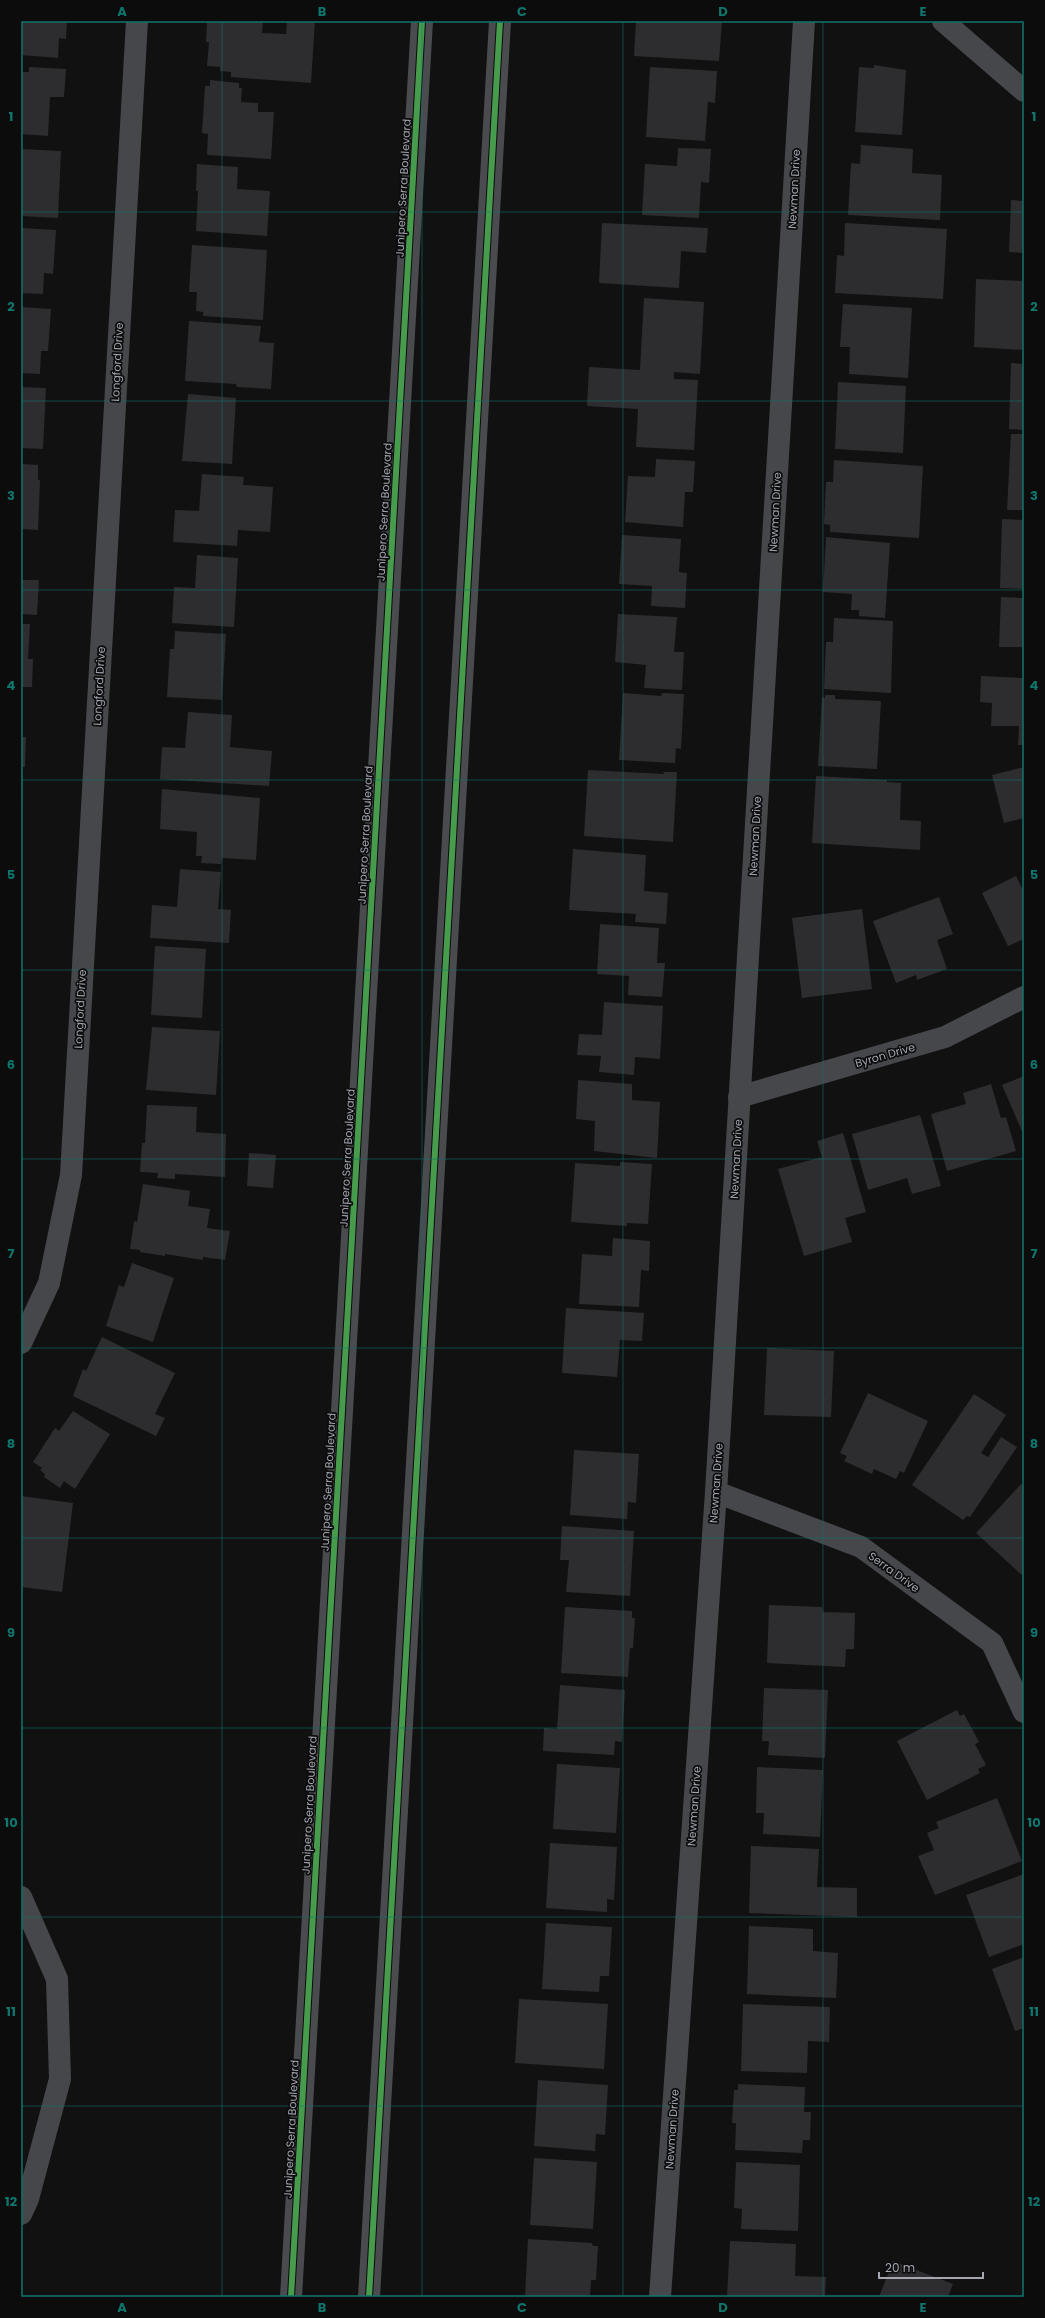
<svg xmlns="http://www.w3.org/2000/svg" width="1045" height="2318" viewBox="0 0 1045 2318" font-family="Poppins,sans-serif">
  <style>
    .building { fill: #2d2d2f }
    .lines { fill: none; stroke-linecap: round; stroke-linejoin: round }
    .street { stroke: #46474a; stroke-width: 22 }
    .secondary { stroke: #4a4b4e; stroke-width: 22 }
    .cycleway-casing { stroke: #0c0c0d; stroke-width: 8 }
    .cycleway { stroke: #469c4c; stroke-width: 6 }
    .grid { fill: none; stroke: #0f766e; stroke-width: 1; stroke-opacity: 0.55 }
    .labels { text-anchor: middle; stroke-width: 3.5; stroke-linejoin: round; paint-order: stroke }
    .street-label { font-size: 11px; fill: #a4a6b1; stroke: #0c0c0d }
    .neatline { fill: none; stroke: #0f766e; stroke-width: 1.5 }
    .grid-label { font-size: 13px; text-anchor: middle; font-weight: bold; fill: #0f766e }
  </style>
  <rect width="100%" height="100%" fill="#111112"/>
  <g class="building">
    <polygon points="21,21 67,21 66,39 59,38 58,58 21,55"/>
    <polygon points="207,21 263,21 262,33 286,34 287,21 315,21 311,83 231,77 231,72 220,71 220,67 207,66 209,42 206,42"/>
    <polygon points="636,21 722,21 719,61 634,56"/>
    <polygon points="874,65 906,70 902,135 855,132 859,67 874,68"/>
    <polygon points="29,67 66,69 64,97 50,97 48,136 21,134 21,72 29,72"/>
    <polygon points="650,67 717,71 715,103 708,102 705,141 646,137"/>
    <polygon points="210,80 239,83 239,88 242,88 241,102 258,103 258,112 274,112 271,159 207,155 208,134 202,133 205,86 210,86"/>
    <polygon points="861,145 913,149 912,173 942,175 940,220 848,215 851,163 860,164"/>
    <polygon points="678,148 711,149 709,183 701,182 699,218 642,215 645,164 677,166"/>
    <polygon points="21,149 61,151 58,218 21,216"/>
    <polygon points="197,164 238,167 237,189 270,191 267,236 196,231 198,191 196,191"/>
    <polygon points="1011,200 1024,201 1024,253 1009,252"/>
    <polygon points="602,223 708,228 706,253 681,251 679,288 599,283"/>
    <polygon points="845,223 947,229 943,299 835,293 837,255 844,256"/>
    <polygon points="21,228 56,230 53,274 44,273 43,294 21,293"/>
    <polygon points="192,245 267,250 263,320 203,316 203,312 196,311 197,292 189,292"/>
    <polygon points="976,279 1024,281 1024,350 974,347"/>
    <polygon points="644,298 704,302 700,374 674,372 674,379 698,380 694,450 636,447 638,409 587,406 589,367 640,370"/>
    <polygon points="843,304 912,308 908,378 849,374 850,347 840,347"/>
    <polygon points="21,307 51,309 48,351 41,351 40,374 21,373"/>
    <polygon points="189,321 261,326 259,342 274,343 271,389 237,387 236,384 185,381"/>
    <polygon points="1011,363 1024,364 1024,430 1009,429"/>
    <polygon points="838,382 906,386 903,453 835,449"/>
    <polygon points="21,387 46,388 43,449 21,448"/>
    <polygon points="188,394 236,398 232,464 182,461"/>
    <polygon points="1011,434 1024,434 1024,510 1007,510"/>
    <polygon points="656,459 695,461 693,492 685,492 683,527 625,522 628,476 655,477"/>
    <polygon points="834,460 923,466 919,538 830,532 830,525 824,524 826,482 833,482"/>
    <polygon points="21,464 38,465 38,480 40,480 38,530 21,529"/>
    <polygon points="202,474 244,477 243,485 273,487 270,532 238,530 237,546 173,542 175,510 199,511"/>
    <polygon points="1002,519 1024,520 1024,589 1000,588"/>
    <polygon points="622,535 681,539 679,572 687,573 685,608 651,606 652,586 619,584"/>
    <polygon points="826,537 890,543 885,618 859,616 859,610 851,610 852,594 823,592"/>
    <polygon points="197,555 238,558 234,627 172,623 174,587 195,588"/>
    <polygon points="21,580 39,580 37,615 21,614"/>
    <polygon points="1001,597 1024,598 1024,647 999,647"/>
    <polygon points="618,614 677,617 674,652 684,652 682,690 644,688 646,665 615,662"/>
    <polygon points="834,618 893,621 891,693 824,689 826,642 833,642"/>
    <polygon points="21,624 30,624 28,659 33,659 32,687 21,687"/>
    <polygon points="175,631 226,634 222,700 167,697 170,649 174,649"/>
    <polygon points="981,676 1024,678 1024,745 1018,745 1019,726 991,726 992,703 980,702"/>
    <polygon points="623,693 661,696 662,693 684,694 681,749 676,748 675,763 619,760"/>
    <polygon points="825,695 835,695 835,699 881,701 877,769 818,766 822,697 825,698"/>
    <polygon points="188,712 232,715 230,747 272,751 269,786 160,779 162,747 185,748"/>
    <polygon points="21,737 26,737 25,767 21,767"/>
    <polygon points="1024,767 1024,818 1004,823 992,775"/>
    <polygon points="588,770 664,774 663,772 677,772 673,842 584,836"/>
    <polygon points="816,776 887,780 887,782 901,783 900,820 921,821 920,850 812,843"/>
    <polygon points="21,781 23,781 22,804 21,803"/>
    <polygon points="162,789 260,798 256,860 222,858 221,864 201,863 202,856 196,856 197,832 160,829"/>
    <polygon points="573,849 646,855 644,891 668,893 666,924 635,922 636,914 569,910"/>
    <polygon points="180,869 221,872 218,909 231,910 229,943 150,938 152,905 177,907"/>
    <polygon points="1016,876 1022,888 1024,887 1024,939 1008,946 982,893"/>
    <polygon points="939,897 953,934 937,940 947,969 917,980 916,975 896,983 873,921"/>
    <polygon points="862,909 872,989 802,998 792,918"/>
    <polygon points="600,924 659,928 657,963 665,963 662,997 628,995 629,976 597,974"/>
    <polygon points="155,946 206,949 202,1018 151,1015"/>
    <polygon points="604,1002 663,1006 660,1059 635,1057 634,1075 599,1072 601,1056 577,1055 579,1034 602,1035"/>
    <polygon points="152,1027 220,1031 216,1095 146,1090"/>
    <polygon points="1024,1076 1024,1136 1002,1085"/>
    <polygon points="578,1080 632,1084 632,1100 660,1102 657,1158 594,1151 595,1121 576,1119"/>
    <polygon points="991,1084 1001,1118 1006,1117 1016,1151 947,1171 931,1114 966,1104 963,1093"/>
    <polygon points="147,1105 197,1107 196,1132 226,1134 225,1177 175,1174 175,1179 157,1178 158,1173 140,1172 142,1143 145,1143"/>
    <polygon points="920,1115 941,1186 912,1194 907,1178 868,1190 852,1134"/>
    <polygon points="843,1133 866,1212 845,1218 852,1242 804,1256 778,1169 822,1157 817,1141"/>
    <polygon points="249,1153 276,1155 273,1188 247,1186"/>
    <polygon points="620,1162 652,1164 648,1224 627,1223 627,1226 571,1222 575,1163 620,1166"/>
    <polygon points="143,1184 190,1191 188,1206 210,1209 207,1228 230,1231 225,1260 203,1257 203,1260 165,1254 165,1256 140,1252 140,1250 130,1249 134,1221 137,1222"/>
    <polygon points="613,1238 650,1241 649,1271 641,1270 639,1307 579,1304 582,1254 612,1256"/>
    <polygon points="132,1263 174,1278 153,1342 106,1326 119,1285 124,1287"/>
    <polygon points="566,1308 644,1313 642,1341 620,1340 617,1377 562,1373"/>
    <polygon points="102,1337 175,1373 155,1414 165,1418 156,1436 73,1396 83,1369 86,1371"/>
    <polygon points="767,1348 834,1351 831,1417 764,1415"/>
    <polygon points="868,1393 928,1421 904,1473 900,1471 896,1479 874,1469 872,1474 844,1461 847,1456 840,1453"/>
    <polygon points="974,1394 1006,1415 981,1453 988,1457 1001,1437 1017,1447 970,1517 967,1516 963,1520 912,1485"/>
    <polygon points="73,1411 110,1434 75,1489 64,1481 60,1488 44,1477 45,1474 40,1470 42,1468 33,1462 55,1428 59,1431"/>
    <polygon points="574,1450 639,1454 636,1503 628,1502 627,1519 570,1515"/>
    <polygon points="1021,1484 1024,1486 1024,1577 976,1533"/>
    <polygon points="21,1496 73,1503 62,1592 21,1587"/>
    <polygon points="562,1526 634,1531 630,1596 566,1592 569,1560 560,1560"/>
    <polygon points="769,1605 822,1607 823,1612 855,1613 854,1649 846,1649 845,1667 767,1663"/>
    <polygon points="565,1607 632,1611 632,1618 635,1618 633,1648 630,1648 628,1677 561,1673"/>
    <polygon points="560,1685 625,1690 622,1742 615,1741 614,1755 543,1751 544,1728 557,1729"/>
    <polygon points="764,1688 828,1690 825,1758 768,1755 769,1741 762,1741"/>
    <polygon points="957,1710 960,1716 964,1714 979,1742 975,1744 986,1765 978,1769 980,1773 927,1800 897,1741"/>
    <polygon points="557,1764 620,1768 616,1833 553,1829"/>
    <polygon points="757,1767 823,1770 820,1837 763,1834 764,1813 756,1813"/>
    <polygon points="997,1798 1022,1861 935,1895 918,1856 934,1850 927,1833 939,1828 936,1822"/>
    <polygon points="550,1843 617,1847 614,1900 607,1899 607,1912 546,1908"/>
    <polygon points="751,1846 819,1849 817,1887 857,1888 857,1917 749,1913"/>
    <polygon points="1024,1874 1024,1944 989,1957 966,1895"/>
    <polygon points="546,1923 612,1927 609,1976 600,1976 599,1992 542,1989"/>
    <polygon points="749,1926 813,1929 813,1951 838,1953 836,1998 747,1994"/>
    <polygon points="1024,1957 1024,2028 1015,2031 992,1969"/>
    <polygon points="519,1999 608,2004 604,2069 515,2063"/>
    <polygon points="743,2004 830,2007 829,2042 808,2041 807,2073 741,2071"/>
    <polygon points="538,2080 608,2085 605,2135 596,2134 595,2151 534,2146"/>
    <polygon points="738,2084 805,2087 804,2112 811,2112 810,2140 803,2140 802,2153 735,2150 736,2123 732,2123 734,2090 738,2090"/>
    <polygon points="534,2158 597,2162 593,2229 530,2225"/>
    <polygon points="736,2162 800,2165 798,2231 741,2229 742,2209 734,2208"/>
    <polygon points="528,2239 592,2243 593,2246 598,2246 596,2280 591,2280 590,2297 525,2297"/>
    <polygon points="730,2241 796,2244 795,2276 826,2277 825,2297 727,2297"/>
    <polygon points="893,2261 953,2284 948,2297 879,2297"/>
  </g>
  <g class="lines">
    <g class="street">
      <polyline points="943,21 1024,91"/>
      <polyline points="739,1097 945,1037 1024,997"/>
      <polyline points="21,1343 49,1283 71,1175 137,21"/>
      <polyline points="716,1492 861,1547 992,1643 1024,1712"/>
      <polyline points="21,1897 57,1979 60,2079 28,2199 21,2214"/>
      <polyline points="660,2297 716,1492 804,21"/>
    </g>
    <g class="secondary">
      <polyline points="291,2297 422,21"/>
      <polyline points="369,2297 500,21"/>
    </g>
    <defs>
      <g id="cycleway">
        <polyline points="291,2297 422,21"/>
        <polyline points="369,2297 500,21"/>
      </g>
    </defs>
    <use href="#cycleway" class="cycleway-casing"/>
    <use href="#cycleway" class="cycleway"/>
  </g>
  <path class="grid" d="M 222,21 L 222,2297M 422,21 L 422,2297M 623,21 L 623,2297M 823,21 L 823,2297M 21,212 L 1024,212M 21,401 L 1024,401M 21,590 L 1024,590M 21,780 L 1024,780M 21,970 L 1024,970M 21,1159 L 1024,1159M 21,1348 L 1024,1348M 21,1538 L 1024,1538M 21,1728 L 1024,1728M 21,1917 L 1024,1917M 21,2106 L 1024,2106"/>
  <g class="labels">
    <g class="street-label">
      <text transform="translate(403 188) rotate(-87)" y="4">Junipero Serra Boulevard</text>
      <text transform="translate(794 189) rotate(-87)" y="4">Newman Drive</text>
      <text transform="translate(117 362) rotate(-87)" y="4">Longford Drive</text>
      <text transform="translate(384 512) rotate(-87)" y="4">Junipero Serra Boulevard</text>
      <text transform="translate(775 512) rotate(-87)" y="4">Newman Drive</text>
      <text transform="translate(99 686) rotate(-87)" y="4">Longford Drive</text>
      <text transform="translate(365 835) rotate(-87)" y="4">Junipero Serra Boulevard</text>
      <text transform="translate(755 836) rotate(-87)" y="4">Newman Drive</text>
      <text transform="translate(80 1009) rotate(-87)" y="4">Longford Drive</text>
      <text transform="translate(885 1055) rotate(-16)" y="4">Byron Drive</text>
      <text transform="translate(347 1158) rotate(-87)" y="4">Junipero Serra Boulevard</text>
      <text transform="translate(736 1159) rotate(-87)" y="4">Newman Drive</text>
      <text transform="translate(328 1482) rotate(-87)" y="4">Junipero Serra Boulevard</text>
      <text transform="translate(716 1483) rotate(-86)" y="4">Newman Drive</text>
      <text transform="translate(894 1572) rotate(36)" y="4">Serra Drive</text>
      <text transform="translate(309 1805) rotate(-87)" y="4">Junipero Serra Boulevard</text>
      <text transform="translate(694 1806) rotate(-86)" y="4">Newman Drive</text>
      <text transform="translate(291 2129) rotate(-87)" y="4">Junipero Serra Boulevard</text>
      <text transform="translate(672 2129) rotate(-86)" y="4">Newman Drive</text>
    </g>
  </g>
  <rect width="1045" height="2318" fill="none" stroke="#0c0c0d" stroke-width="44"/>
  <path d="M879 2272v6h104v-6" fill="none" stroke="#a4a6b1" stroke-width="2"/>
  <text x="885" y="2272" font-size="12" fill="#a4a6b1" stroke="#0c0c0d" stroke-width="3" paint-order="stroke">20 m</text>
  <rect x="22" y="22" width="1001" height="2274" class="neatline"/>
  <g class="grid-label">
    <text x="122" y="16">A</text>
    <text x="322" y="16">B</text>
    <text x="522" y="16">C</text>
    <text x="723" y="16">D</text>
    <text x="923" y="16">E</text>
    <text x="11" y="121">1</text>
    <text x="1034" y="121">1</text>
    <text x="11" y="311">2</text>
    <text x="1034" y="311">2</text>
    <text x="11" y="500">3</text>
    <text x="1034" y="500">3</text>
    <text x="11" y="690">4</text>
    <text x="1034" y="690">4</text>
    <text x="11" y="879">5</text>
    <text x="1034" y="879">5</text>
    <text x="11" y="1069">6</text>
    <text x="1034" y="1069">6</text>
    <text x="11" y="1258">7</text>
    <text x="1034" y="1258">7</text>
    <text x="11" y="1448">8</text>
    <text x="1034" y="1448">8</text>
    <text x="11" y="1637">9</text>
    <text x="1034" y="1637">9</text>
    <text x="11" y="1827">10</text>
    <text x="1034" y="1827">10</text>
    <text x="11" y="2016">11</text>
    <text x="1034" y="2016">11</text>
    <text x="11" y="2206">12</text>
    <text x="1034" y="2206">12</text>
    <text x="122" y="2312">A</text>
    <text x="322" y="2312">B</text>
    <text x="522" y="2312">C</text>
    <text x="723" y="2312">D</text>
    <text x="923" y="2312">E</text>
  </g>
</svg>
